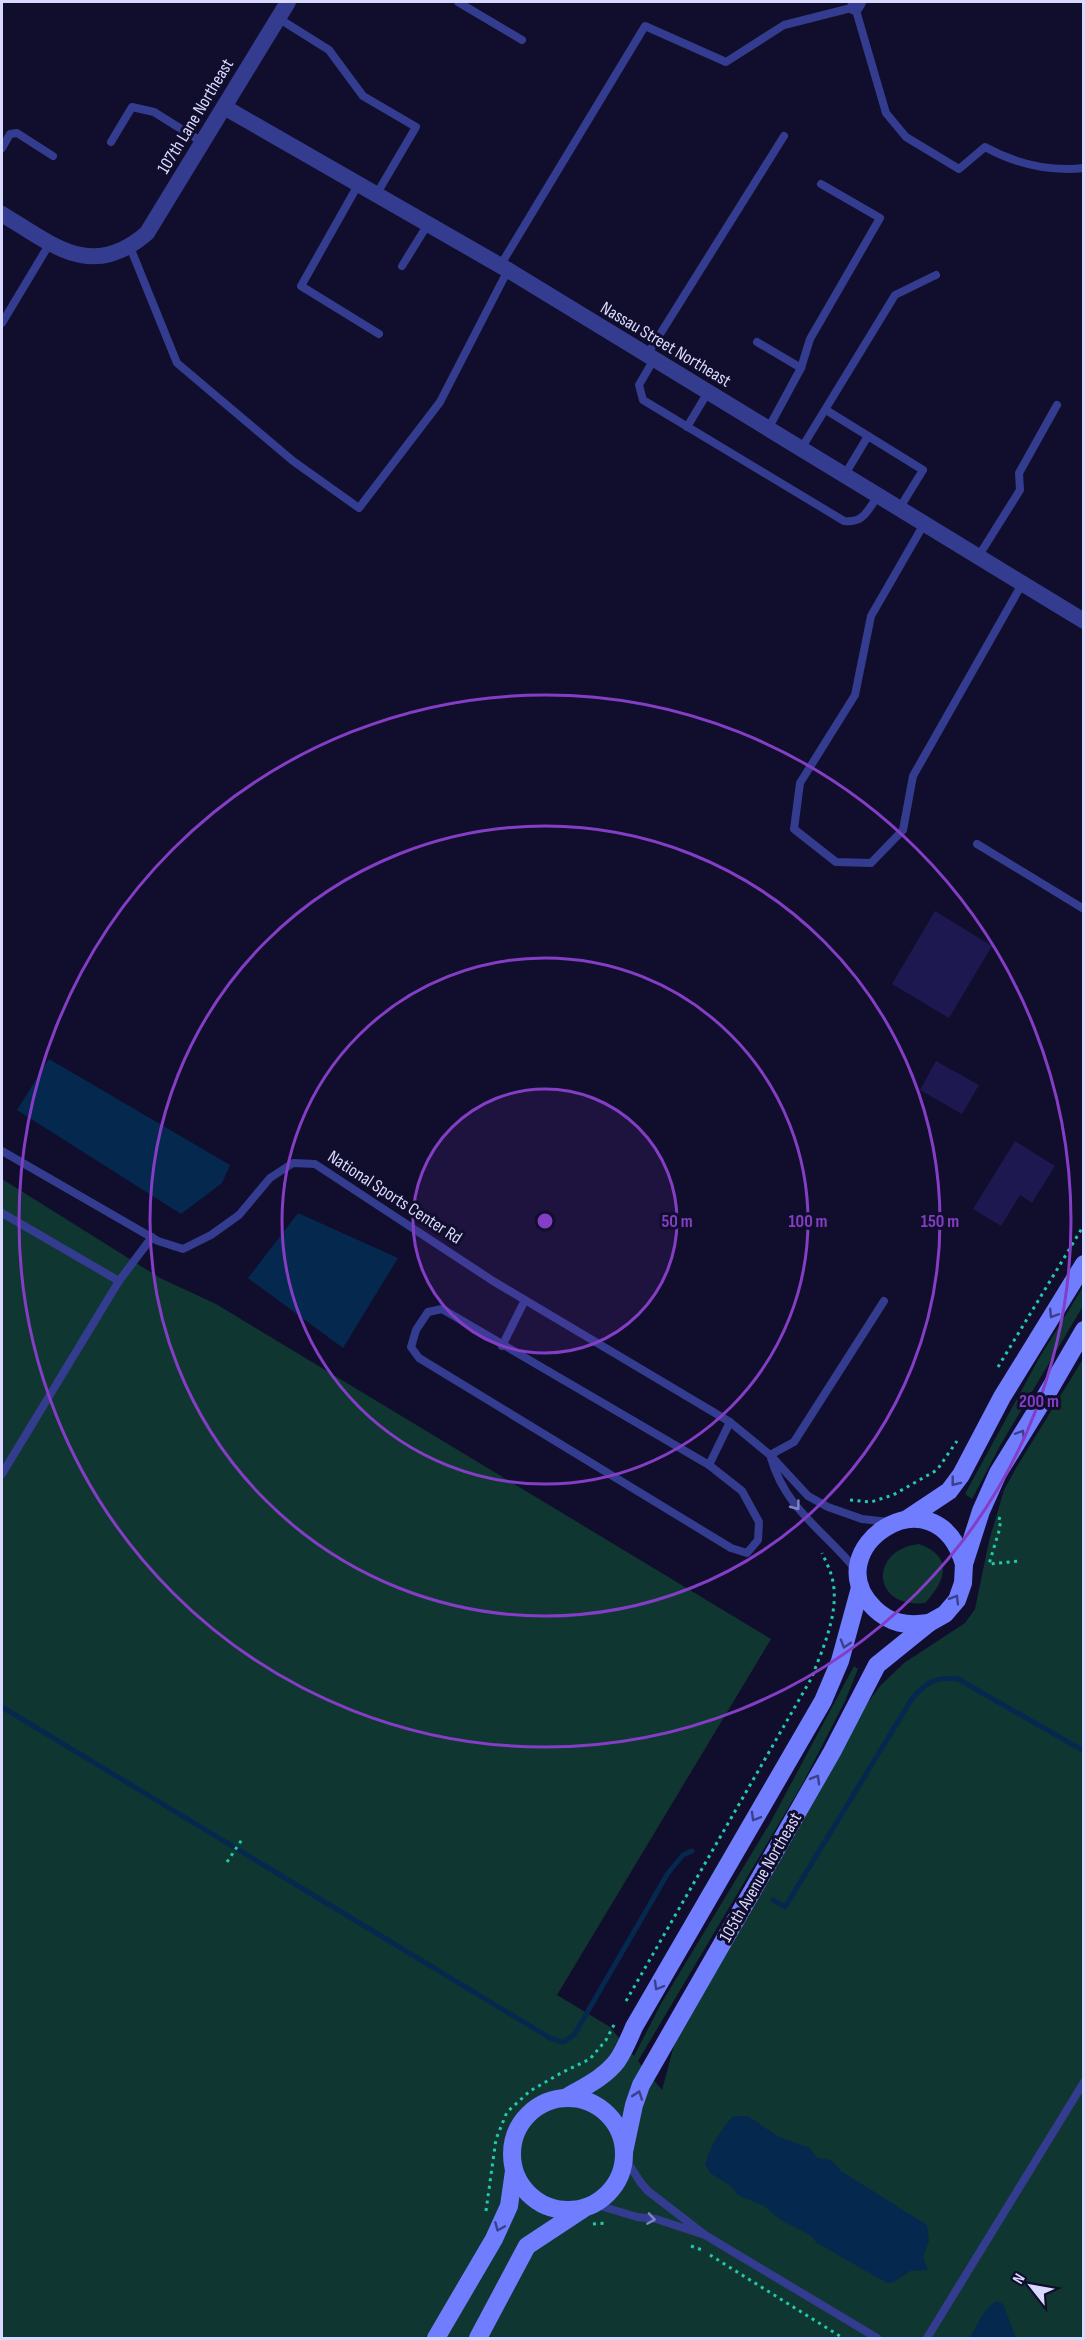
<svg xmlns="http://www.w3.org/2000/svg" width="1085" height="2340" viewBox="0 0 1085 2340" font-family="'Sofia Sans Condensed',sans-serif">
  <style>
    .green { fill: #103631 }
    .water { fill: #05284e }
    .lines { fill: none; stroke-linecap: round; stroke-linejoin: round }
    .stream { stroke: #05284e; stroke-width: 5 }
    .building { fill: #1d184f }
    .path { stroke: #23c9ab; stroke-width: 3; stroke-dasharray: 3 4.5; stroke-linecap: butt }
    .lane { stroke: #343c8f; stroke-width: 8 }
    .street { stroke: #343c8f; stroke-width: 16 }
    .secondary { stroke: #707dff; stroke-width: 18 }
    .oneway { stroke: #3b408b }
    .oneway2 { stroke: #7e83c1 }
    .ring { fill: none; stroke: #843dc5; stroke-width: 3 }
    .labels { text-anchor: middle; stroke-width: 6; stroke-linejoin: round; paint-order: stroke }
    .street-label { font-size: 18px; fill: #d9d9ff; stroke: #100e2c }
    .centre { fill: #843dc5; stroke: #100e2c; stroke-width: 3 }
    .ring-label { font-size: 18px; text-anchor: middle; font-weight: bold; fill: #843dc5; stroke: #100e2c; stroke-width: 6; stroke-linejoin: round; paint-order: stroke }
  </style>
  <rect width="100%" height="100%" fill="#100e2c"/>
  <g class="green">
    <polygon points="2,1179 160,1278 216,1304 771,1639 557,1995 610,2027 634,2056 662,2002 770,1823 854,1666 858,1669 845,1701 803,1783 638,2061 662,2090 685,2004 832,1752 880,1686 904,1663 965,1623 975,1609 989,1541 1004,1490 1016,1468 1083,1359 1083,2338 2,2338"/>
    <polygon points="1083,1287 1083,1306 1001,1444 972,1499 965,1494 1038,1360"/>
    <path d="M 919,1544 C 954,1557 946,1580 925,1603 C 872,1609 868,1550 919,1544 Z"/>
  </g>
  <g class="water">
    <polygon points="49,1059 230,1165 222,1183 181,1214 17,1110"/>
    <polygon points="298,1213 398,1258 343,1348 248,1278"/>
    <path d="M 733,2116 L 748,2116 L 777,2136 L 810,2148 L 817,2158 L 831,2160 L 841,2171 L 927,2225 L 929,2241 L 923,2257 L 928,2270 L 910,2271 L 894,2282 L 887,2283 L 817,2243 L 810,2235 L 781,2220 L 764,2206 L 738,2195 L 731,2186 L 710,2173 L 705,2164 C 711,2145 720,2131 733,2116 Z"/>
    <path d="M 997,2301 L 1003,2304 L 1016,2338 L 969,2338 C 978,2326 983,2308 997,2301 Z"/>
  </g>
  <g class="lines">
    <g class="stream">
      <polyline points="2,1707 550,2038 563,2042 574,2035 668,1873 683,1855 692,1851"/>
      <path d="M 773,1900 L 785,1907 L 913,1697 C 930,1680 935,1677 958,1679 L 1084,1751"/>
    </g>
  </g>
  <g class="building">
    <polygon points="935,911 992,946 949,1018 892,984"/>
    <polygon points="936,1061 979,1085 962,1114 920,1090"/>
    <polygon points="1015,1141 1055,1166 1032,1203 1020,1195 1001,1226 973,1209"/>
  </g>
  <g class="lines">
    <g class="path">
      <polyline points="998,1367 1084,1225"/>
      <polyline points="850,1500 871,1502 893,1495 937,1470 957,1441"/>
      <polyline points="998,1518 1001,1519 999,1531 989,1564 1019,1561"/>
      <polyline points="227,1862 243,1838"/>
      <path d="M 626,2001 L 811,1679 C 823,1648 842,1608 831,1574 C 829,1567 825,1560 822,1553"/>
      <polyline points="486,2211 496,2139 507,2112 530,2091 561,2073 590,2059 606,2040 615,2023"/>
      <polyline points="593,2224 607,2223"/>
      <polyline points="691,2246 705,2251"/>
      <polyline points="710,2255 843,2338"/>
    </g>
    <g class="lane">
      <polyline points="458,2 522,40"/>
      <polyline points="278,18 329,50 363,96 416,127 376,195"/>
      <polyline points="111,142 132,107 154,112 202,142"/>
      <polyline points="2,148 10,134 17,133 53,156"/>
      <polyline points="358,185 301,286 379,334"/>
      <polyline points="130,247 177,363 293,461 359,508 440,402 508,270"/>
      <polyline points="402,266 428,224"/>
      <path d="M 500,266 L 645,26 L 726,62 L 784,25 L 855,7 L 886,113 L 906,137 L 959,169 L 985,147 C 1016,164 1047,172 1084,168"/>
      <polyline points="2,323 50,243"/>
      <polyline points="757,342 801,368"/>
      <polyline points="647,355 784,136"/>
      <path d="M 654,359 L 639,385 L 643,400 L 844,521 C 864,523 867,511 878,496"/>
      <polyline points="826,410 923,470 899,509"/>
      <polyline points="687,427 708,392"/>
      <polyline points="768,429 801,368 810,339 880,218 821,184"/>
      <polyline points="801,449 895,295 936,275"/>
      <polyline points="844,476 868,436"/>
      <polyline points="924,524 871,616 855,695 800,783 794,829 836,862 871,863 903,830 913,776 1022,584"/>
      <polyline points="978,557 1020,490 1019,473 1057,405"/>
      <polyline points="977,844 1084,909"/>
      <polyline points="2,1151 158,1241 183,1249 211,1235 239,1215 270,1178 293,1163 315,1164 493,1281 730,1422 770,1455 808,1496 828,1507 862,1519 889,1522"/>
      <polyline points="2,1213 119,1281"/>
      <polyline points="502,1346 525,1300"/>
      <polyline points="770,1455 794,1442 884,1301"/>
      <path d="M 771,1458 C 786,1510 825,1531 856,1570"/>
      <polyline points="709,1465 442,1309 428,1312 416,1330 411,1347 419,1358 731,1548 747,1553 758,1540 759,1522 742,1491 709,1465 730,1422"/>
      <polyline points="2,1474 119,1281 152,1237"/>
      <polyline points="594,2204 637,2217 656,2219 705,2235 648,2191 641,2183 624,2157"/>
      <polyline points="705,2235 877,2338"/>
      <polyline points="927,2338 1084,2082"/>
    </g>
    <g class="street">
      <polyline points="855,7 858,2"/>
      <polyline points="224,107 508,270 1084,621"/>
      <path d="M 2,214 C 53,245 92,281 147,233 L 288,2"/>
    </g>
    <g class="secondary">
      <polyline points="907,1519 949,1491 961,1475 1002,1397 1084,1264"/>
      <path d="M 929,1623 C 907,1626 890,1624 874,1608 C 814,1550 935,1466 964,1564"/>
      <path d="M 567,2097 C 584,2087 605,2077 617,2061 C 624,2051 629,2039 634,2027 L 823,1701 L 840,1661 L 860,1588"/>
      <circle cx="568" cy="2154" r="56"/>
      <polyline points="624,2152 634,2105 641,2085 832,1752 877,1665 929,1623 945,1614 957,1600 963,1583 964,1564 981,1511 998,1473 1048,1392 1084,1330"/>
      <polyline points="436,2338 494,2239 509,2206 514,2171"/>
      <polyline points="478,2338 527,2246 583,2209"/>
    </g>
  </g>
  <defs><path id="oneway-chevron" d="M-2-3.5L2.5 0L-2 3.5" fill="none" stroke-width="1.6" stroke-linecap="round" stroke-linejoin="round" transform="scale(1.5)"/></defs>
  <g class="oneway">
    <use href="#oneway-chevron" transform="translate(1053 1314) rotate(122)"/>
    <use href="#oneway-chevron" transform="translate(1021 1434) rotate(-59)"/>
    <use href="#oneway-chevron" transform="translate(955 1482) rotate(128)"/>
    <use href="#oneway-chevron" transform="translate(955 1599) rotate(-59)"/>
    <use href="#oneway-chevron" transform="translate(845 1644) rotate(107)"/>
    <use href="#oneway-chevron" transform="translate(816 1779) rotate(-60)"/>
    <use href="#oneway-chevron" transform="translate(755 1817) rotate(120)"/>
    <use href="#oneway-chevron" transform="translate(658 1986) rotate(120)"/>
    <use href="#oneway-chevron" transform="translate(638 2095) rotate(-71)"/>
    <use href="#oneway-chevron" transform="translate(499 2227) rotate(113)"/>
  </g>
  <g class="oneway2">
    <use href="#oneway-chevron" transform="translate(796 1506) rotate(53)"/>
    <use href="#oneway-chevron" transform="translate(651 2219) rotate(9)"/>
  </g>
  <circle cx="545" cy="1221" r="132" fill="#843dc5" fill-opacity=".12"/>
  <g class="ring">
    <circle cx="545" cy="1221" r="132"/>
    <circle cx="545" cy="1221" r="263"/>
    <circle cx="545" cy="1221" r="395"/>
    <circle cx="545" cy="1221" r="526"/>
  </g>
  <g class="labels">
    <g class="street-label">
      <text transform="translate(195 116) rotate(-59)" y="6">107th Lane Northeast</text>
      <text transform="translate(666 344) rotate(31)" y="6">Nassau Street Northeast</text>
      <text transform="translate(395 1197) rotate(33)" y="6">National Sports Center Rd</text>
      <text transform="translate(760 1877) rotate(-60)" y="6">105th Avenue Northeast</text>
    </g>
  </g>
  <circle cx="545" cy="1221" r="9" class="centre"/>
  <g class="ring-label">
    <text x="677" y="1227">50 m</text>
    <text x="808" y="1227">100 m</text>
    <text x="940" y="1227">150 m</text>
    <text x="1039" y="1407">200 m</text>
  </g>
  <rect width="1085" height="2340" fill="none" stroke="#d9d9ff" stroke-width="6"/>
  <g transform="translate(1031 2286) rotate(301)" stroke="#100e2c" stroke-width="4.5" paint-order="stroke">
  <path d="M0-4.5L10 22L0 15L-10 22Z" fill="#d9d9ff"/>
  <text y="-9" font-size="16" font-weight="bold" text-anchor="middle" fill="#d9d9ff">N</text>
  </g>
</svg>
